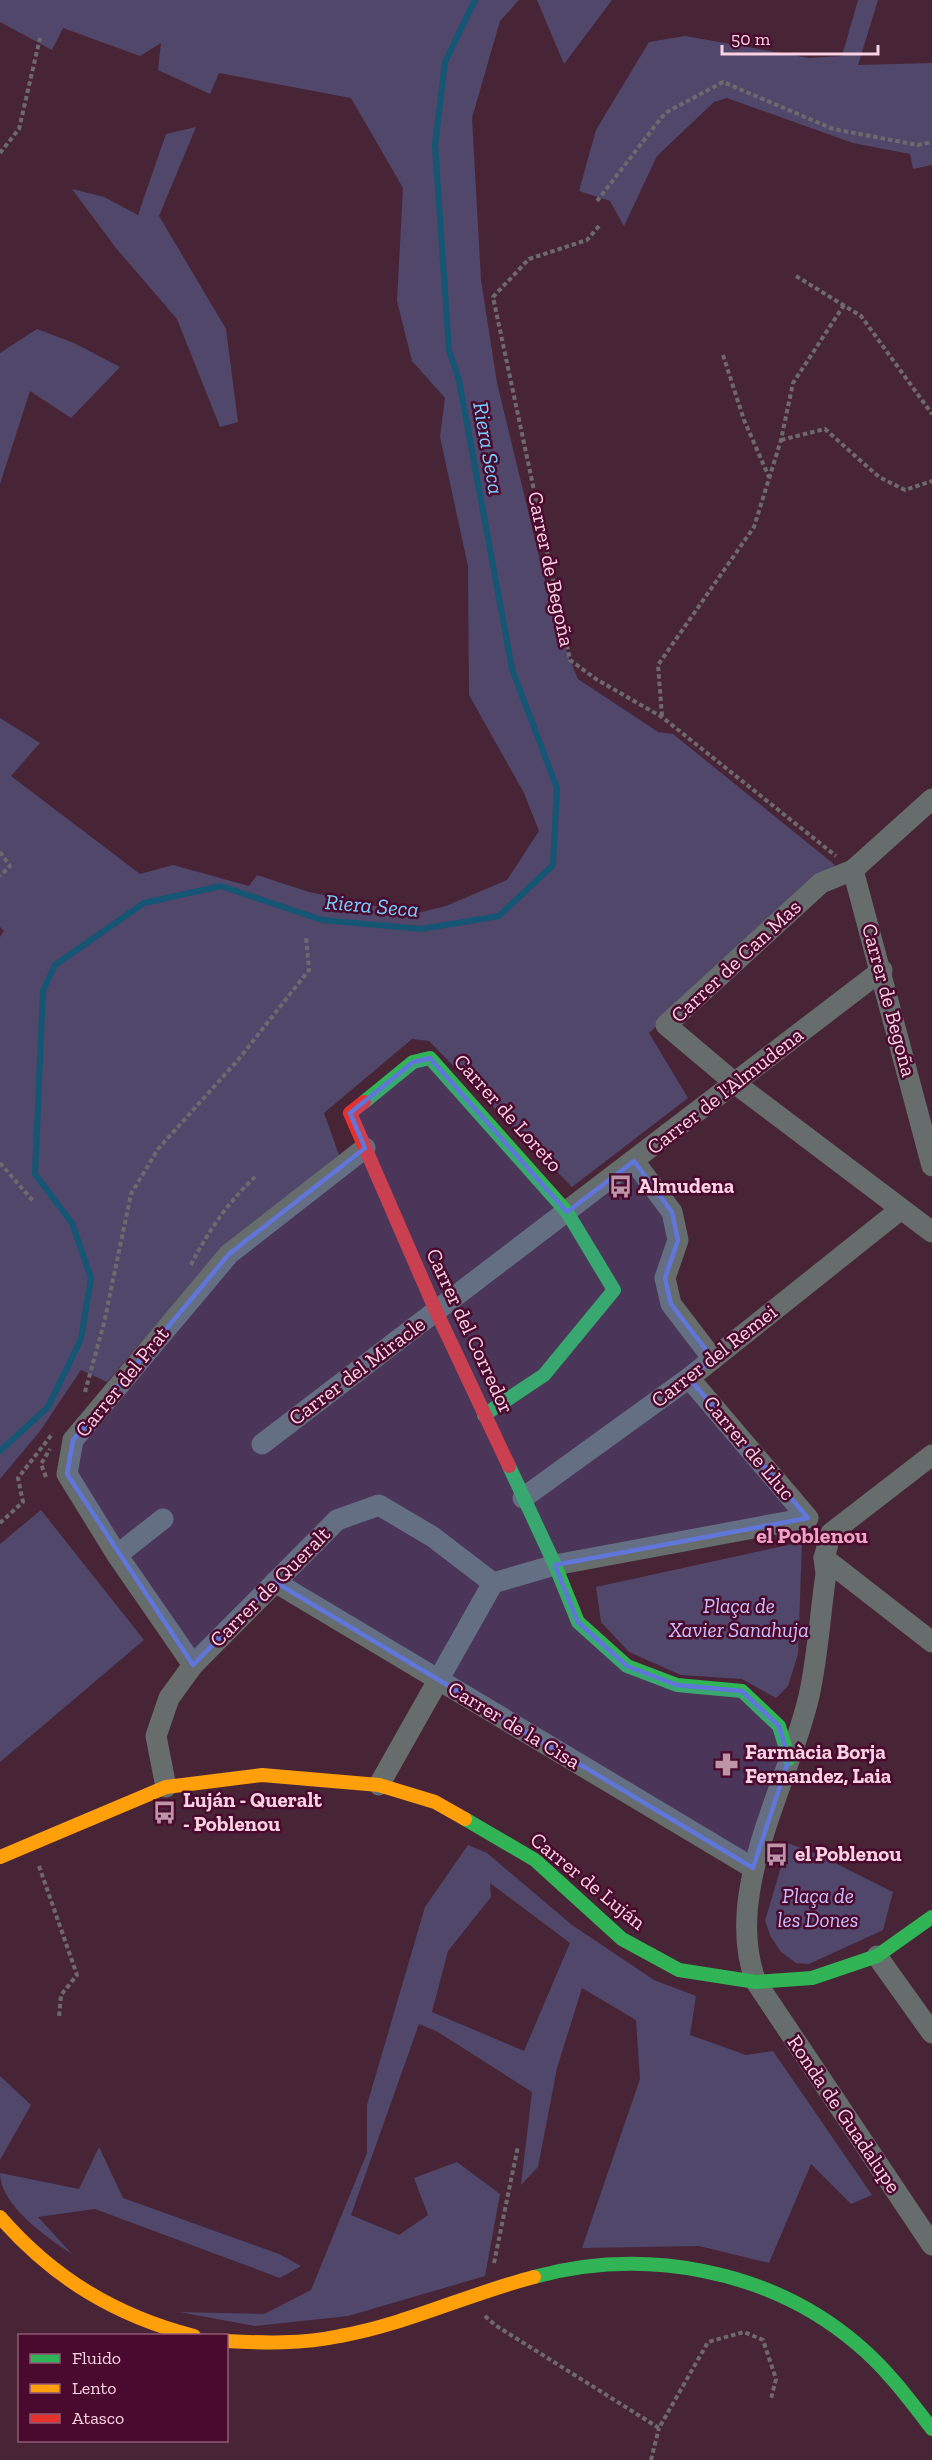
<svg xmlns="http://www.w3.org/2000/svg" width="932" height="2460" viewBox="0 0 932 2460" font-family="'Zilla Slab',serif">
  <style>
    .green { fill: #51476b; fill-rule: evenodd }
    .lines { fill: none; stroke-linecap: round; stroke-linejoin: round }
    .stream { stroke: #145673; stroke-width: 6 }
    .path { stroke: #6e696d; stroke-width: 4; stroke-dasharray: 4.5 3; stroke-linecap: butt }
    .street { stroke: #676d6d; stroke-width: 21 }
    .fast { stroke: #30b455; stroke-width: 14 }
    .slow { stroke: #ff9f0a; stroke-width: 14 }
    .jam { stroke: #e5322d; stroke-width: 14 }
    .marked { fill: #6076db; fill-opacity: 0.2; stroke: #6076db; stroke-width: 4.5; stroke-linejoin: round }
    .labels { text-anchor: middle; stroke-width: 5; stroke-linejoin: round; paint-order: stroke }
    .street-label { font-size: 21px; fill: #fbd2e3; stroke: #4a0a2e }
    .poi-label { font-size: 21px; font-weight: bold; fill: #fbd2e3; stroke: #4a0a2e; text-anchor: start }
    .park-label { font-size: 21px; font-style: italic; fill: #cac1fb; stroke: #4a0a2e }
    .water-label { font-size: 22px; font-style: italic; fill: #75d0fe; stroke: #4a0a2e }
    .neighbourhood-label { font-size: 22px; font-weight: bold; fill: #f1a3c5; stroke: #4a0a2e }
  </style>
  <rect width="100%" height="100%" fill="#472537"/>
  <g class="green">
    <polygon points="0,0 519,0 500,21 472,118 481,280 497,383 556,626 578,679 658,732 673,734 835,865 649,1033 688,1098 572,1187 429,1041 412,1039 324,1113 339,1155 167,1312 107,1382 81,1370 40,1431 0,1479 0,937 4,931 0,927 0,718 40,743 11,776 140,874 173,865 249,886 257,875 309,892 414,914 446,906 507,880 539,831 524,793 469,695 468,566 440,437 445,398 412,361 397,301 403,188 351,98 219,73 210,94 158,70 161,43 140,56 63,28 52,50 0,22"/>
    <polygon points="537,0 612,0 564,64"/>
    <polygon points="858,0 878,0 858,65 932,63 932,165 913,169 910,154 853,143 727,98 714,102 657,156 624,226 610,201 579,191 596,130 649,42 685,36 809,58 842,56"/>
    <polygon points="196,127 159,216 226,329 238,422 220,427 177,319 116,248 72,189 104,197 138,215 166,134"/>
    <polygon points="37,329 74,343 120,367 71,418 30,391 0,484 0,353"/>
    <polygon points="41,1510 144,1640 0,1762 0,1544"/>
    <polygon points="802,1542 798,1654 788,1686 776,1698 742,1679 681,1675 629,1652 601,1622 596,1587"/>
    <polygon points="788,1843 819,1855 893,1892 883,1930 809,1964 796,1963 781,1952 771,1937 765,1921"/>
    <path d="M 468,1845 L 487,1853 L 572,1925 L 654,1980 L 696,1996 L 690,2035 L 746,2055 L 773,2051 L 872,2195 L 851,2204 L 811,2164 L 769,2263 L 699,2246 L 582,2248 L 640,2079 L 636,2020 L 582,1988 L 557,2068 L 538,2167 L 521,2185 L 532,2092 L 438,2032 L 419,2024 L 351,2215 L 399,2235 L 428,2215 L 414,2178 L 457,2162 L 500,2194 L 485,2276 L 348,2316 L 255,2326 L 179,2312 L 264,2314 L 311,2290 L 367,2153 L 367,2105 L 425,1907 ZM 490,1883 L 570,1943 L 524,2051 L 432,2012 L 448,1951 L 491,1897 Z"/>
    <polygon points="0,2076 31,2105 0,2160"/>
    <path d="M 99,2147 L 123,2198 L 279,2254 L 301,2266 L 280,2278 L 95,2209 L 38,2217 L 72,2254 C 47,2238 0,2205 0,2173 L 79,2189 Z"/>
  </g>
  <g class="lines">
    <polyline class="stream" points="0,1451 48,1407 81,1339 91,1278 72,1223 35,1174 43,991 55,965 144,903 221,886 322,920 421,929 499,916 553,865 557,788 512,669 459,380 449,350 435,145 445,62 475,0"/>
    <g class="path">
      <polyline points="0,153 19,129 40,38"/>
      <polyline points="597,201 665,113 723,82 833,129 918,145 932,142"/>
      <polyline points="599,226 587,240 529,259 493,297 570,660 596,679 662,717 836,856"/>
      <polyline points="796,276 861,316 932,414"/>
      <polyline points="723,355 744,420 769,477"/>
      <polyline points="781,440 825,429 879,477 905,490 932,481"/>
      <polyline points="662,716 658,665 754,527 781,440 793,383 844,305"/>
      <polyline points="0,852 10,866 0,876"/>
      <polyline points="0,1163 34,1202"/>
      <path d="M 191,1265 C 208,1231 229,1201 257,1175"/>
      <polyline points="85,1392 104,1323 131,1194 158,1149 238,1060 309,970 306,937"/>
      <polyline points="46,1477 41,1464 50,1449"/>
      <polyline points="0,1523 23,1502 18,1478 53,1433"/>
      <polyline points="39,1866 77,1975 61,1995 59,2018"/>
      <polyline points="494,2263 518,2146"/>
      <polyline points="485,2316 495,2325 659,2428 708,2342 744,2332 763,2340 776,2379 771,2399"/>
      <polyline points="651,2460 659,2428"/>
    </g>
    <g class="street">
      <polyline points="932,799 853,870 932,1166"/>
      <polyline points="853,870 821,883 666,1025 736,1084 932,1232"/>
      <polyline points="634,1161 672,1212 678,1240 665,1278 671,1304 713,1359"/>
      <polyline points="262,1444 882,970"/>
      <path d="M 932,1455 L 831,1533 L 824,1558 L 826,1574 C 820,1614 818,1656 809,1696 C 789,1784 722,1892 756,1982 L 932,2245"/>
      <polyline points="523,1498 689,1378 901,1209"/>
      <polyline points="117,1555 163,1519"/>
      <polyline points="824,1558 932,1642"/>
      <polyline points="275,1582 753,1868"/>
      <polyline points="493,1583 555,1565 808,1518 689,1378"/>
      <polyline points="193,1665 117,1555 67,1474 73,1440 229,1254 365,1148"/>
      <polyline points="379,1785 493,1583"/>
      <polyline points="166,1787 156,1736 169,1698 193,1665 337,1520 379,1505 433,1537 493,1583"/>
      <polyline points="877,1956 932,2033"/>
    </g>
    <g class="fast">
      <polyline points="364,1102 413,1062 430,1058 567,1212 614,1290 544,1375 484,1415"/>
      <polyline points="509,1466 555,1565 578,1622 627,1666 677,1685 742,1691 779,1726 789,1759"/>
      <polyline points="465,1819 535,1860 622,1939 679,1970 756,1982 812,1978 877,1956 932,1917"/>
      <path d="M 534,2277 C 644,2247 769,2269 857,2344 C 886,2368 909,2399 932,2429"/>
    </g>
    <g class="slow">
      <polyline points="0,1857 166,1787 262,1775 379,1785 435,1802 465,1819"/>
      <path d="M 0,2217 C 53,2278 116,2316 194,2336"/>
      <path d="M 226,2341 C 265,2343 302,2344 340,2336 C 407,2324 468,2294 534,2277"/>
    </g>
    <polyline class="jam" points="364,1102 350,1113 436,1311 509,1466"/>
  </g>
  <path class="marked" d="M 430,1058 L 567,1212 L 634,1161 L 672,1212 L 678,1240 L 665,1278 L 671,1304 L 713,1359 L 689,1378 L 808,1518 L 555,1565 L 578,1622 L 627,1666 L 677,1685 L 742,1691 L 779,1726 L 789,1759 L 753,1868 L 275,1582 L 193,1665 L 67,1474 L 73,1440 L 229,1254 L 365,1148 L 350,1113 L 413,1062 Z"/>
  <defs>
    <symbol id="bus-bare" viewBox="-9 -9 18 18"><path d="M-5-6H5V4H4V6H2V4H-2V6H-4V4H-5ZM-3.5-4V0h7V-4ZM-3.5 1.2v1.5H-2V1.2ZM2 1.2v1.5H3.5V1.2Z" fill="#bc95a7" stroke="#4a0a2e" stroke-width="2.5" paint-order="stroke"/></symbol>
    <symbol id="pharmacy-bare" viewBox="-9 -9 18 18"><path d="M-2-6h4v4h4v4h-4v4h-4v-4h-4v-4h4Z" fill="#bc95a7" stroke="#4a0a2e" stroke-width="2.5" paint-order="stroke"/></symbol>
  </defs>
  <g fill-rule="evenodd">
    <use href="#bus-bare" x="604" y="1170" width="33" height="33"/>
    <use href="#pharmacy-bare" x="710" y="1748" width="33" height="33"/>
    <use href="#bus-bare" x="148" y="1796" width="33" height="33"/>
    <use href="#bus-bare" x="760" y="1838" width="33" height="33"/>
  </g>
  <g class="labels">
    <g class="street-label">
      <text transform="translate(551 569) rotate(78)" y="7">Carrer de Begoña</text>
      <text transform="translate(736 961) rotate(-43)" y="7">Carrer de Can Mas</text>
      <text transform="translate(889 1000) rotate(75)" y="7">Carrer de Begoña</text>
      <text transform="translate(725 1091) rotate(-38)" y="7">Carrer de l'Almudena</text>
      <text transform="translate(508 1113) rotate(48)" y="7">Carrer de Loreto</text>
      <text transform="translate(470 1331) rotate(65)" y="7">Carrer del Corredor</text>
      <text transform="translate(714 1356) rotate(-38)" y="7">Carrer del Remei</text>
      <text transform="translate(357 1371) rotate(-37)" y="7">Carrer del Miracle</text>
      <text transform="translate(122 1382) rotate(-51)" y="7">Carrer del Prat</text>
      <text transform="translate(749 1448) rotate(50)" y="7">Carrer de Lluc</text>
      <text transform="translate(270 1587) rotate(-45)" y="7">Carrer de Queralt</text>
      <text transform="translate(514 1725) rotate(31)" y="7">Carrer de la Cisa</text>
      <text transform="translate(588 1881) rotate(39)" y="7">Carrer de Luján</text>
      <text transform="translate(844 2114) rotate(56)" y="7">Ronda de Guadalupe</text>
    </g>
    <g class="poi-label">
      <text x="638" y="1193">Almudena</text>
      <text x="745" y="1759">Farmàcia Borja<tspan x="745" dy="24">Fernandez, Laia</tspan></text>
      <text x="183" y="1807">Luján - Queralt<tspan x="183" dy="24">- Poblenou</tspan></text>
      <text x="795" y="1861">el Poblenou</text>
    </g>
    <g class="park-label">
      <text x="739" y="1613">Plaça de<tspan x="739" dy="24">Xavier Sanahuja</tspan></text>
      <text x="818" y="1903">Plaça de<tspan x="818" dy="24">les Dones</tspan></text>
    </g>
    <g class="water-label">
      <text transform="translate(489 448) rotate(80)" y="8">Riera Seca</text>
      <text transform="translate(372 905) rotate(5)" y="8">Riera Seca</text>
    </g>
    <g class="neighbourhood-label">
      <text x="812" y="1543">el Poblenou</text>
    </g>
  </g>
  <rect x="18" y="2334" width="210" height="108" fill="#4a0a2e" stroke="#915a76" stroke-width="1.5"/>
  <rect x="30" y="2354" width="30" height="9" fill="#30b455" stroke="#915a76" stroke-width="1.5"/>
  <text x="72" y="2364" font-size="18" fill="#fbd2e3">Fluido</text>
  <rect x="30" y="2384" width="30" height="9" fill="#ff9f0a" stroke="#915a76" stroke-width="1.5"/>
  <text x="72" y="2394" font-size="18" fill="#fbd2e3">Lento</text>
  <rect x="30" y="2414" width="30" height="9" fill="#e5322d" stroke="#915a76" stroke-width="1.5"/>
  <text x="72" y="2424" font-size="18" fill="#fbd2e3">Atasco</text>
  <path d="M722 45v9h156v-9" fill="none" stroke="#fbd2e3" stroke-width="3"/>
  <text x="731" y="45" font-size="18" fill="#fbd2e3" stroke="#4a0a2e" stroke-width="4.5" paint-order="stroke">50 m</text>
</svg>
